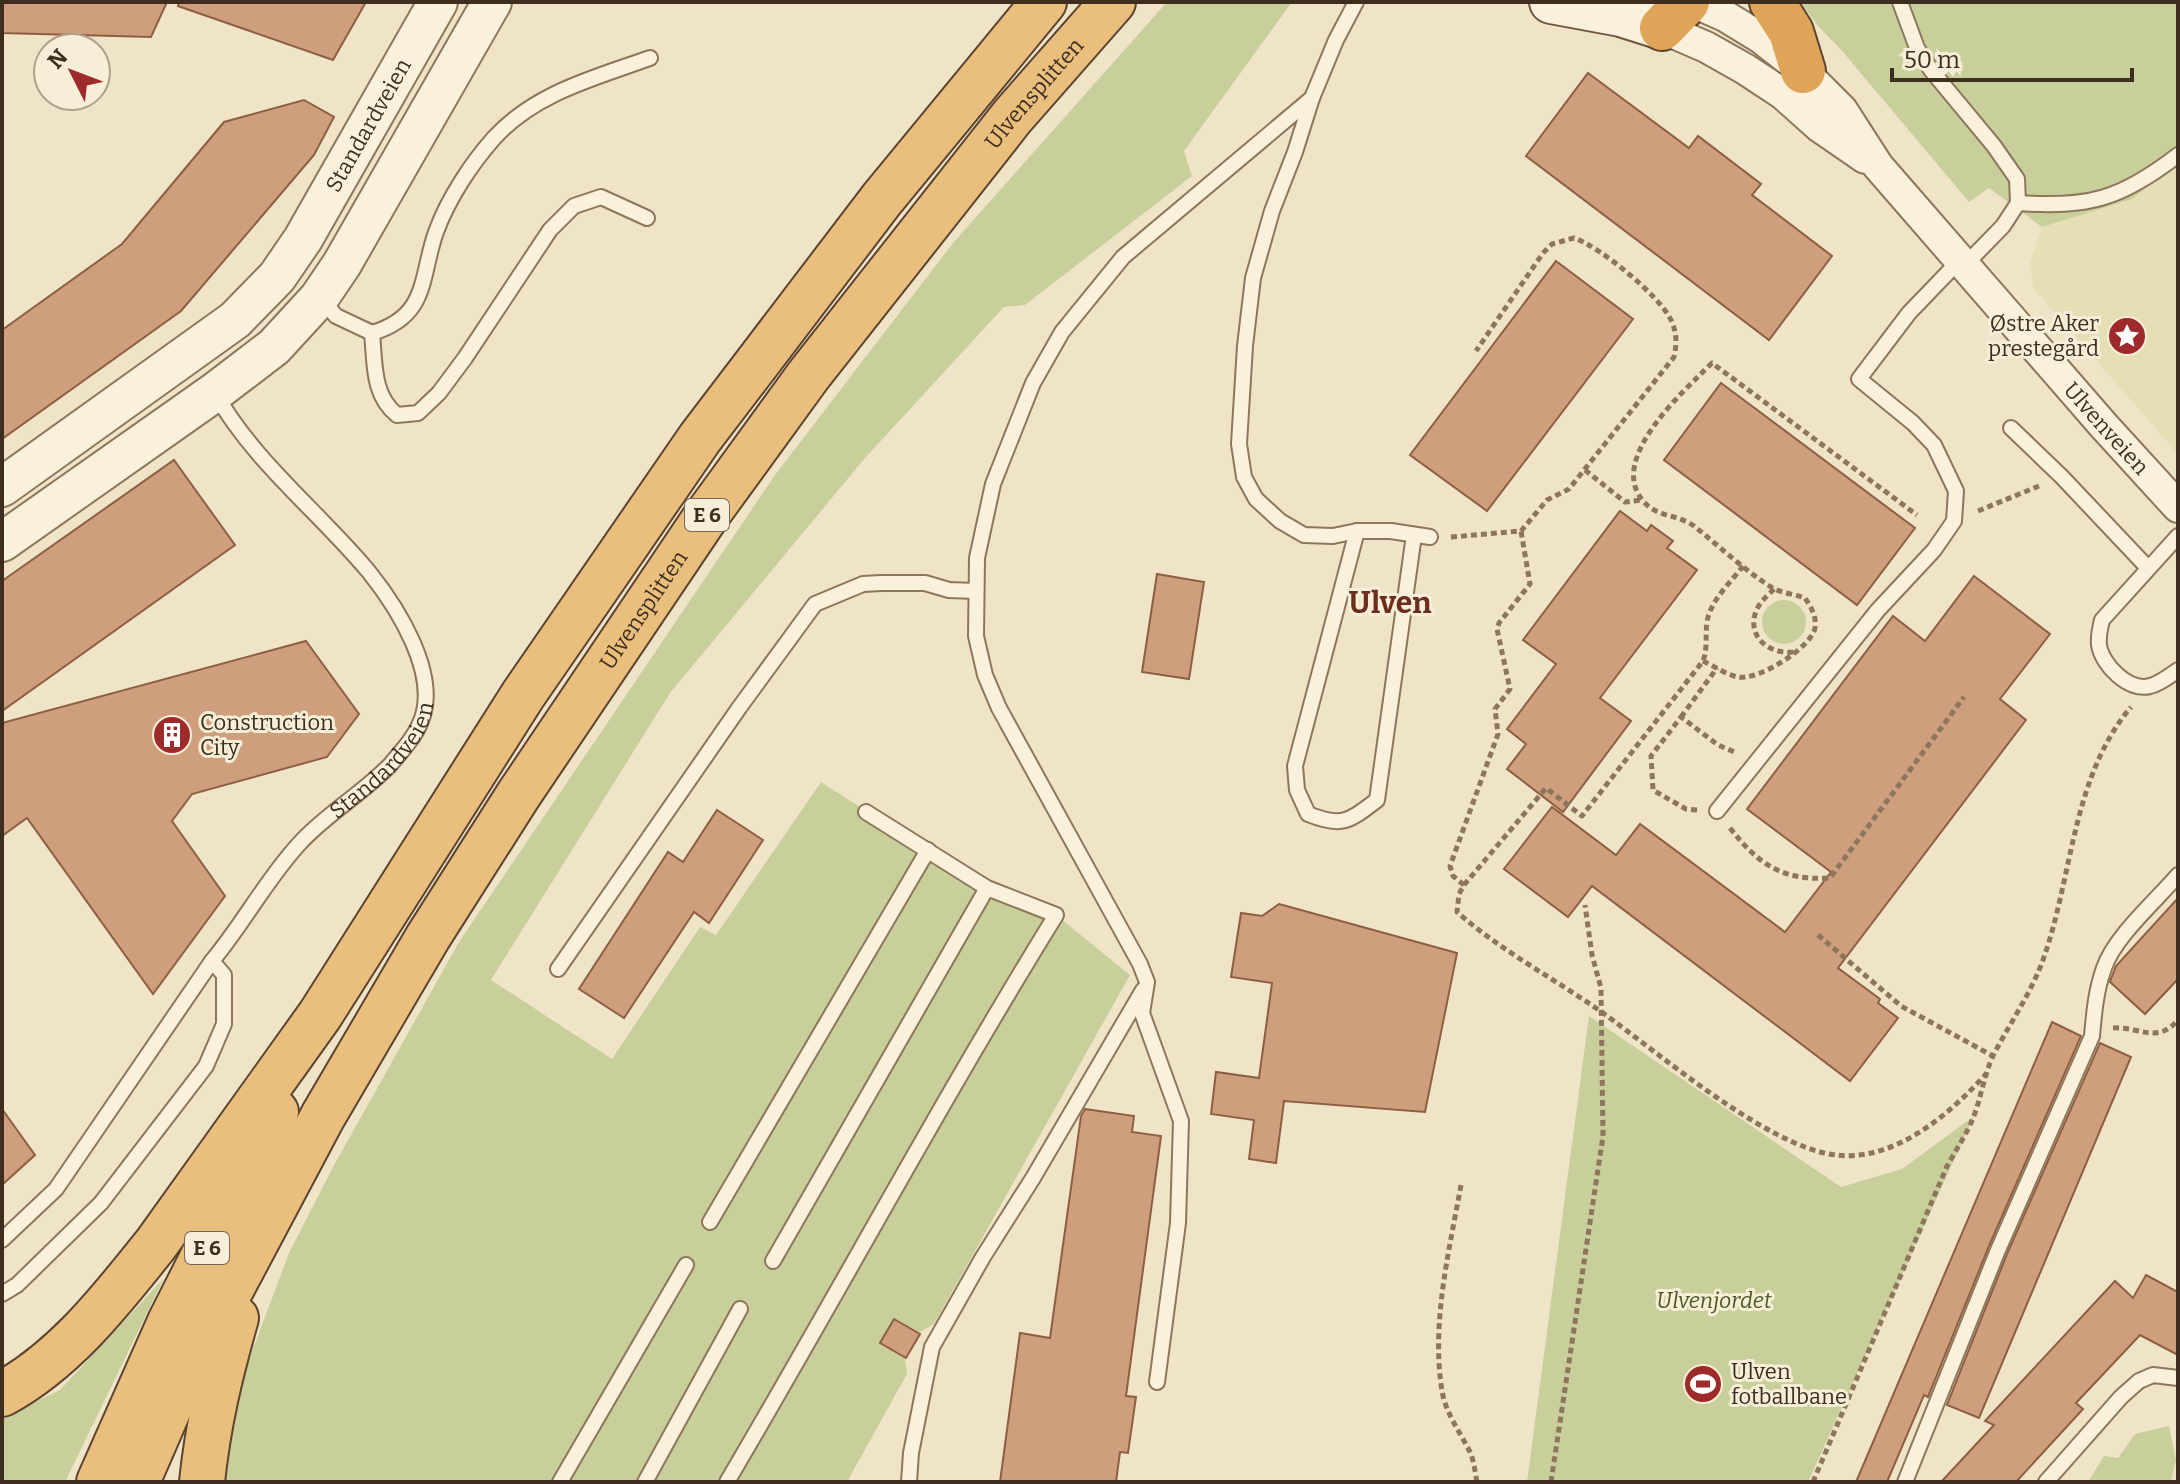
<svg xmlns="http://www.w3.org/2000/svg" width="2180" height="1484" viewBox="0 0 2180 1484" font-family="Bitter,serif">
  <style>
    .farmland { fill: #e6deb5 }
    .green { fill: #c9cf9b }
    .building { fill: #cf9f7d; stroke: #8d5f41; stroke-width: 2 }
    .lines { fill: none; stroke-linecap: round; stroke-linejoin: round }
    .service-casing { stroke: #8d765c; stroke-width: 18 }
    .minor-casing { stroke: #8d765c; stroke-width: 34 }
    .tertiary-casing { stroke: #8d765c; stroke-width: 42 }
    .secondary-casing { stroke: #6f573f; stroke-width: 46 }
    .trunk-casing { stroke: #5b4430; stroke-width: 48 }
    .motorway-casing { stroke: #5b4430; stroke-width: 48 }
    .path { stroke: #8d765c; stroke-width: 5; stroke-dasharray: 6 4; stroke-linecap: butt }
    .service { stroke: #faf1dc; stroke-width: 14 }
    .minor { stroke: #faf1dc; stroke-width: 30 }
    .tertiary { stroke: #faf1dc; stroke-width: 38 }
    .secondary { stroke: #faf1dc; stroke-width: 42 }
    .trunk { stroke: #eabe7c; stroke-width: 44 }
    .motorway { stroke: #e0a458; stroke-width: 44 }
    .labels { text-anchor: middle; stroke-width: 6; stroke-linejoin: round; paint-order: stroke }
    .shield { fill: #f7eed8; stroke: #756857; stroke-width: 2 }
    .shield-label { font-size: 20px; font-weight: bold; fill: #3d2e20 }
    .street-label { font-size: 22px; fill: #3d2e20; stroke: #f7eed8 }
    .poi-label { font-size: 22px; fill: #3d2e20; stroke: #f7eed8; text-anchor: start }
    .park-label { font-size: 22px; font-style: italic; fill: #4d5a26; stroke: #f7eed8 }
    .district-label { font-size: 30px; font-weight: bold; fill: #6b2e1e; stroke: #f7eed8 }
  </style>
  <rect width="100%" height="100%" fill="#f0e4c8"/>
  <polygon class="farmland" points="2178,161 2178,454 2033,288 2030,262 2042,227 2075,215"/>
  <g class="green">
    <polygon points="1167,2 1292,2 1184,151 1192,176 1025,305 1004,307 865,458 670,693 491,980 612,1059 700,927 716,935 821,782 987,888 1056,915 1130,975 934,1324 918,1333 894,1320 880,1343 905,1358 907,1374 847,1482 224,1482 224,1426 289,1253 333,1167 459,942 775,475 953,243"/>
    <polygon points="1800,2 2178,2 2178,161 2132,199 2042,227 1989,188 1969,202 1843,52 1818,26"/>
    <circle cx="1784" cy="622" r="22"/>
    <polygon points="1589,1016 1841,1187 1902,1169 1974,1116 1808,1482 1527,1482"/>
    <polygon points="164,1278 65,1482 2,1482 2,1418 60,1390"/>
    <polygon points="2169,1426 2176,1460 2171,1482 2088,1482 2104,1456 2118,1458 2135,1434"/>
  </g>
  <g class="building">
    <polygon points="2,2 167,2 151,37 2,33"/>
    <polygon points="179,2 366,2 333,60 178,6"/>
    <polygon points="1588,73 1689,148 1698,136 1761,184 1752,195 1832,256 1769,340 1526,156"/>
    <polygon points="304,100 334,117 314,155 181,311 2,439 2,330 122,244 224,122"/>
    <polygon points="1556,261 1633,319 1487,511 1410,455"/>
    <polygon points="1721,383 1915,528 1857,605 1664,460"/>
    <polygon points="174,460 235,545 2,711 2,581"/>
    <polygon points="1620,511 1647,531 1651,525 1673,541 1667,548 1697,570 1600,698 1631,721 1563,812 1507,769 1526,744 1507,729 1556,664 1523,640"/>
    <polygon points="1157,574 1204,582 1189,679 1142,672"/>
    <polygon points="1974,576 2050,634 2000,699 2026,720 1838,968 1880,999 1878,1003 1898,1018 1850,1081 1592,886 1568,917 1504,869 1552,807 1616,855 1640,824 1785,932 1831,872 1747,809 1893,616 1925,641"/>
    <polygon points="306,641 359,714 327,757 192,794 172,821 225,896 153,994 27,818 2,836 2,723"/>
    <polygon points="717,810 763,840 709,923 694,912 624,1018 579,989 668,852 683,862"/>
    <polygon points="2178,898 2178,979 2145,1014 2110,982 2111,979 2116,966"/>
    <polygon points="1279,904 1457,953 1425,1112 1284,1101 1276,1163 1249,1159 1254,1120 1211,1114 1216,1072 1259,1078 1272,983 1231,977 1241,913 1262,916"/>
    <polygon points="2052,1022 2081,1036 1989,1246 1928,1397 1924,1395 1887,1482 1856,1482"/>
    <polygon points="2100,1043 2131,1057 1979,1418 1947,1405 2007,1254"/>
    <polygon points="2,1109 35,1155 2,1185"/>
    <polygon points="1085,1109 1134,1116 1132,1132 1161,1136 1126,1396 1136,1397 1128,1453 1120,1452 1116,1482 1000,1482 1020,1333 1050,1338 1081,1116"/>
    <polygon points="2146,1275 2178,1292 2178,1355 2140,1335 2076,1403 2083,1409 2016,1482 1941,1482 1994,1425 1985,1421 2115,1281 2133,1298"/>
    <polygon points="894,1319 920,1334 906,1358 880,1343"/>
  </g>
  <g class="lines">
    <defs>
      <g id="service">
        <polyline points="1356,2 1336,40 1312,98 1295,152 1272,211 1253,278 1245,346 1239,444 1244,477 1256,499 1280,521 1304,535 1333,536 1357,531 1391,531 1430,537"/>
        <polyline points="1900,2 1917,48 1931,70 1994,146 2017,179 2018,203 2003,226 1965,265"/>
        <path d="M 2018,203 C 2089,208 2121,199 2178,155"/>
        <path d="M 321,299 L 336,316 L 372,333 C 429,316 420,277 436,232 C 448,199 471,164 494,138 C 535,93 594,78 650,58"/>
        <path d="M 372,333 C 375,363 372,395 397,415 L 418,413 L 439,393 L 465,358 L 550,230 L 574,206 L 601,197 L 647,218"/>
        <polyline points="2011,428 2062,477 2148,568"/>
        <path d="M 1357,531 L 1295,766 L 1297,790 L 1308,814 C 1343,828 1349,821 1377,800 L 1414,535"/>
        <path d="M 2178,536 L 2102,620 C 2100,628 2098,636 2099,645 C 2102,665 2129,692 2150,686 C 2159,684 2171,675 2178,670"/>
        <polyline points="1717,811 1878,610 1934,550 1954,521 1956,491 1934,445 1913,423 1859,379 1909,313 1960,260"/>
        <polyline points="558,969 739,708 815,604 863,584 881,583 925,583 949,590 976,591"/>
        <polyline points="710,1222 928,850"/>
        <path id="s1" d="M 2,1240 L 56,1189 L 212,961 C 243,924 266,880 299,844 C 326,814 362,794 390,765 C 401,752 415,737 421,721 C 440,674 397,607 369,572 C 319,512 254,462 215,393"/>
        <polyline points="773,1261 987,888"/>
        <polyline points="2,1294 17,1285 101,1203 206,1066 224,1024 224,975 212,961"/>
        <polyline points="1157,1382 1178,1223 1181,1121 1142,1013 1147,982 1140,964 999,708 985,675 976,636 977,558 993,484 1033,383 1062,332 1123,257 1312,98"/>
        <polyline points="560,1482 686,1265"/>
        <polyline points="645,1482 740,1309"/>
        <path d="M 727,1482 C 838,1294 941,1101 1056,915 L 987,888 L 866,812"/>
        <polyline points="909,1482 911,1453 932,1347 983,1257 1033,1178 1143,990"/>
        <path d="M 1905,1482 L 1998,1250 L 2092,1036 C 2094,1013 2096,990 2104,968 C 2115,936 2156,901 2178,875"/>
        <polyline points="2046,1482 2121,1397 2139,1381 2153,1375 2178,1378"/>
      </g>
      <g id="minor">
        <path id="s2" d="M 1693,2 L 1725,16 L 1761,38 L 1803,71 L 1842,110 L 1878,166 L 2104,426 L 2178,507"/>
        <polyline points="1662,28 1706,47 1745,69 1783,94 1820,127 1865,158"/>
      </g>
      <g id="tertiary">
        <path id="s3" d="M 2,487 L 235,320 L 277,277 L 303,239 L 438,2"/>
        <polyline points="2,542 215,392 274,347 319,298 342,264 492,2"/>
      </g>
      <polyline id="secondary" points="1551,2 1621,15 1662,28"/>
      <g id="trunk">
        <path d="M 2,1394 C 65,1360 112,1299 156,1244 L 320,1015 L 523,695 L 700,438 L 882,199 L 1044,2"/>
        <polyline points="99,1482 170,1322 276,1112"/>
        <path id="s4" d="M 137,1482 L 174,1397 L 323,1116 L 428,937 L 519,794 L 707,515 L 808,376 L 1012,117 L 1113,2"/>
        <path d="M 202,1482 C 208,1424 220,1374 236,1318"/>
      </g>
      <g id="motorway">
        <polyline points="1772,2 1791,32 1803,71"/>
        <polyline points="1662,28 1687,2"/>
      </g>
    </defs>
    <use href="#service" class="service-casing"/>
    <use href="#minor" class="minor-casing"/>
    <use href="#tertiary" class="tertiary-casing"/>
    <use href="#secondary" class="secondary-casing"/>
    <use href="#trunk" class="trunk-casing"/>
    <use href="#motorway" class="motorway-casing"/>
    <g class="path">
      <polyline points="1585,470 1625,502 1641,500"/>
      <polyline points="1978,511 2039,486"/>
      <path d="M 1451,537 L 1521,531 L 1547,500 L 1569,489 L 1674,357 C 1677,343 1677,333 1671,320 C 1660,296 1599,246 1574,238 L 1552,244 L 1543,253 L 1476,351"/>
      <path d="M 1743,566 C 1731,582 1710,601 1707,622 C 1705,635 1708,648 1703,661 L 1582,816 L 1546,788 L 1464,885 L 1459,894 L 1457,912 C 1501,951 1555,979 1603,1013 C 1660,1054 1769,1148 1836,1155 C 1895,1162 1950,1114 1986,1074"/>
      <path d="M 1774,589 C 1768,595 1761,601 1757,609 C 1745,635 1768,655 1794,652"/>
      <path d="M 1703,661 C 1714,666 1727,675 1738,677 C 1758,681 1811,648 1815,628 C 1817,617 1811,607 1805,598 C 1794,594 1780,593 1771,587 C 1743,569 1719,546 1694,526 C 1679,515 1658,517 1645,503 C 1604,461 1684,391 1712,363 L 1917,515"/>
      <polyline points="1681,717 1717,668"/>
      <polyline points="1697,810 1686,809 1653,790 1651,756 1681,717 1718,745 1737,753"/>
      <path d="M 1730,828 C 1758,864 1782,881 1830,878 L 1964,697"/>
      <polyline points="1464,885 1453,876 1450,866 1498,734 1495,709 1510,689 1497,629 1499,623 1530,584 1521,531"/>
      <polyline points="1818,935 1901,1006 1993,1056"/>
      <path d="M 2113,1028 C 2140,1026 2156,1045 2178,1020"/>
      <path d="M 1461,1185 C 1449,1252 1431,1323 1442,1391 C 1446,1414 1460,1432 1470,1452 C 1474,1461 1475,1472 1477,1482"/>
      <polyline points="1551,1482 1603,1136 1601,988 1592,955 1585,905"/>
      <path d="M 1813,1482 L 1947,1166 C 1955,1152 1964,1138 1971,1123 C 1981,1101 1983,1076 1994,1054 C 2011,1021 2032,992 2044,957 C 2073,874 2072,777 2131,707"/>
    </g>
    <use href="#service" class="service"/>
    <use href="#minor" class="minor"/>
    <use href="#tertiary" class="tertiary"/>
    <use href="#secondary" class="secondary"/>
    <use href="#trunk" class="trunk"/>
    <use href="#motorway" class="motorway"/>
  </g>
  <defs>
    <symbol id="sight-disc" viewBox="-11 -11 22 22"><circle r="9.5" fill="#9e2a2b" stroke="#f7eed8"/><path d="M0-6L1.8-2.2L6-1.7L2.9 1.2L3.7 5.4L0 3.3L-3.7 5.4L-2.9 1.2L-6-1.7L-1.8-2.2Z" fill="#fff"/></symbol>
    <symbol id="building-disc" viewBox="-11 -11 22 22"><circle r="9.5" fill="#9e2a2b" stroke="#f7eed8"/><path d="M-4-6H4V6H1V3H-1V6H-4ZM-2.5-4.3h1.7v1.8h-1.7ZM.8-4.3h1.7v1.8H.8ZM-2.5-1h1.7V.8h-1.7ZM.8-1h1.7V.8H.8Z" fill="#fff"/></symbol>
    <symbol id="stadium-disc" viewBox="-11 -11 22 22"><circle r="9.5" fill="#9e2a2b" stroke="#f7eed8"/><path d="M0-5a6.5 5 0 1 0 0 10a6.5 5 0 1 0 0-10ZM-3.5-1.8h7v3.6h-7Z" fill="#fff"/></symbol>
  </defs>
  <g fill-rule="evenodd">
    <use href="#sight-disc" x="2105" y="314" width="44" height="44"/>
    <use href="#building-disc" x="150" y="713" width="44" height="44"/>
    <use href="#stadium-disc" x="1681" y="1362" width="44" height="44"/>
  </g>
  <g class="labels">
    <g class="shield">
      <rect x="685" y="499" width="44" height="32" rx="6"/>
      <rect x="185" y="1232" width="44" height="32" rx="6"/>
    </g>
    <g class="shield-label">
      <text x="707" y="522">E 6</text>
      <text x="207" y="1255">E 6</text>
    </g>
    <g class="street-label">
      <text dy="8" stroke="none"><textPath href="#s4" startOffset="1658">Ulvensplitten</textPath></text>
      <text dy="8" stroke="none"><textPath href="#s3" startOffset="524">Standardveien</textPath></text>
      <text dy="8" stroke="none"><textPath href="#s2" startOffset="600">Ulvenveien</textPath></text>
      <text dy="8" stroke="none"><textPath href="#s4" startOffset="1010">Ulvensplitten</textPath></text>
      <text dy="8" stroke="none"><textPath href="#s1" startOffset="616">Standardveien</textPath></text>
    </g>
    <g class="poi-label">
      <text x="2099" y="331" text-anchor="end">Østre Aker<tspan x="2099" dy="25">prestegård</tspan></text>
      <text x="200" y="730">Construction<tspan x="200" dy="25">City</tspan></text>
      <text x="1731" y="1379">Ulven<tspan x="1731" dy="25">fotballbane</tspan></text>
    </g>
    <g class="park-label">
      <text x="1714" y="1308">Ulvenjordet</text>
    </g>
    <g class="district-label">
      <text x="1390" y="613">Ulven</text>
    </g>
  </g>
  <rect width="2180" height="1484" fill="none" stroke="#3d2e20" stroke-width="8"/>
  <g transform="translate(72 72) rotate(312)"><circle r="38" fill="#f7eed8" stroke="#ada18e" stroke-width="2"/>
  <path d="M0-6L14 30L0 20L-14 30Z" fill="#9e2a2b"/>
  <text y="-12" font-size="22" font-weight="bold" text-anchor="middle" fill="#3d2e20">N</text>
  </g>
  <path d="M1892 68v12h240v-12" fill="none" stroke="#3d2e20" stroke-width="4"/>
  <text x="1904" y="68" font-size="24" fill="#3d2e20" stroke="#f7eed8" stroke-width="6" paint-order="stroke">50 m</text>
</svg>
